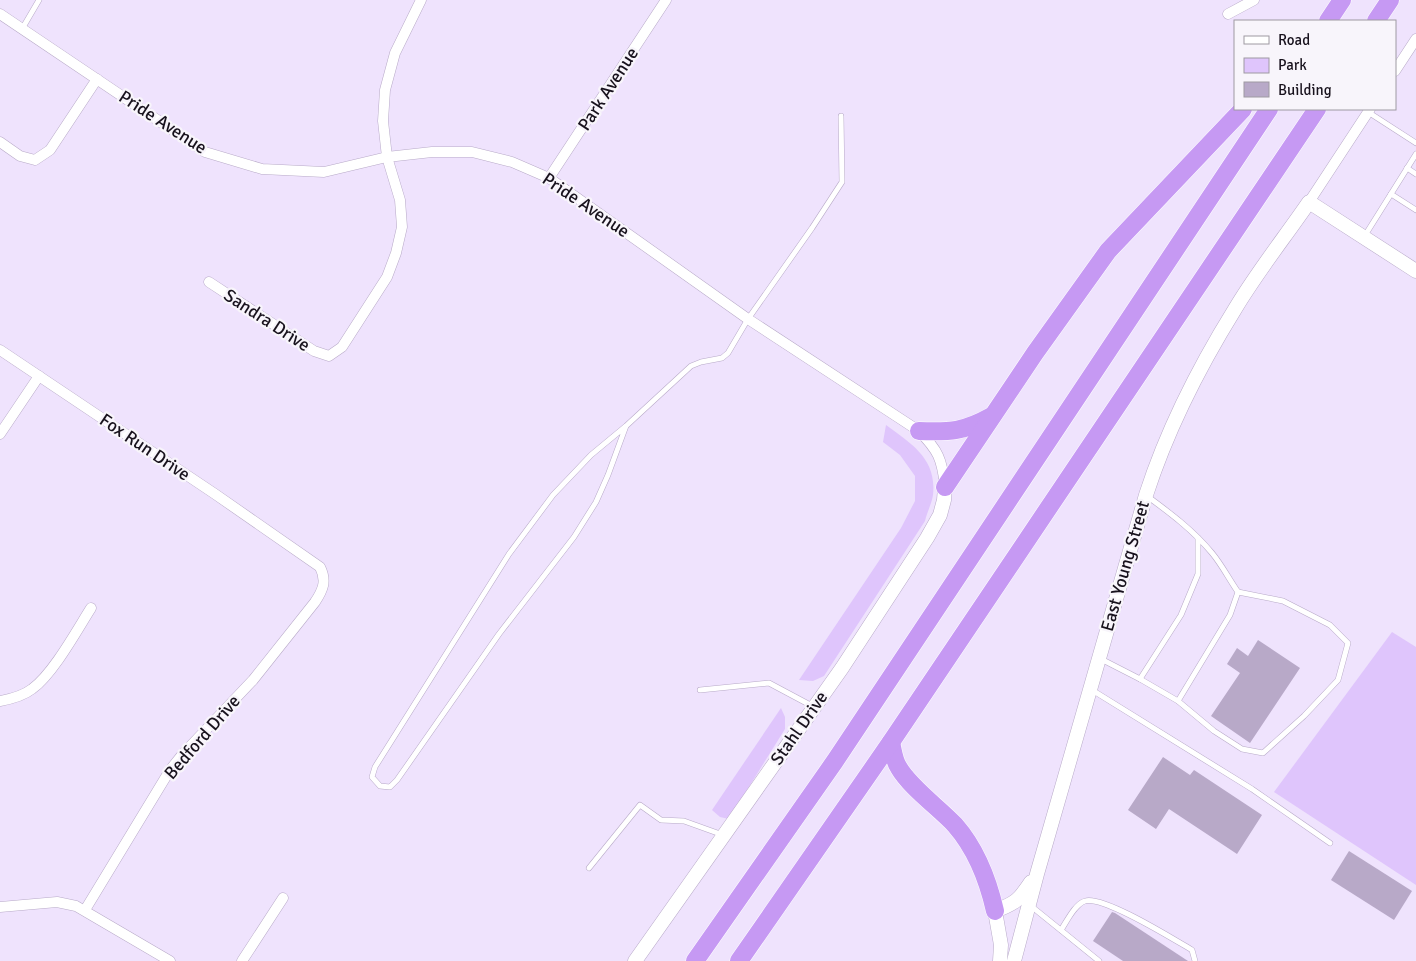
<svg xmlns="http://www.w3.org/2000/svg" width="1416" height="961" viewBox="0 0 1416 961" font-family="Signika,sans-serif">
  <style>
    .green { fill: #dfc5fc }
    .building { fill: #b8a9c8 }
    .lines { fill: none; stroke-linecap: round; stroke-linejoin: round }
    .lane-casing { stroke: #b8aac8; stroke-width: 6 }
    .street-casing { stroke: #b8aac8; stroke-width: 11 }
    .secondary-casing { stroke: #b8aac8; stroke-width: 15 }
    .highway-casing { stroke: #fff; stroke-width: 19 }
    .lane { stroke: #fff; stroke-width: 5 }
    .street { stroke: #fff; stroke-width: 10 }
    .secondary { stroke: #fff; stroke-width: 14 }
    .highway { stroke: #c699f3; stroke-width: 18 }
    .labels { text-anchor: middle; stroke-width: 4.5; stroke-linejoin: round; paint-order: stroke }
    .street-label { font-size: 18px; fill: #18121d; stroke: #f8f5fb }
  </style>
  <rect width="100%" height="100%" fill="#efe3fd"/>
  <g class="green">
    <path d="M 886,425 C 912,444 937,459 933,495 C 932,503 927,512 925,521 L 824,676 L 813,681 L 799,680 L 901,528 L 915,501 L 915,476 L 900,455 L 883,442 Z"/>
    <polygon points="1392,632 1416,647 1416,885 1274,792"/>
    <polygon points="781,708 785,717 785,729 729,819 720,817 712,810"/>
  </g>
  <g class="building">
    <polygon points="1258,640 1300,668 1250,743 1211,716 1240,673 1227,664 1237,648 1248,656"/>
    <polygon points="1163,757 1190,775 1194,770 1262,815 1237,854 1169,809 1156,829 1128,810"/>
    <polygon points="1349,851 1412,891 1394,920 1331,880"/>
    <polygon points="1112,912 1115,913 1188,961 1123,961 1093,941"/>
  </g>
  <g class="lines">
    <defs>
      <g id="lane">
        <polyline points="22,29 39,0"/>
        <polyline points="1368,112 1416,143"/>
        <polyline points="1407,168 1416,174"/>
        <polyline points="1391,194 1416,210"/>
        <polyline points="1364,237 1416,154"/>
        <polyline points="626,426 608,475 596,502 574,537 499,634 397,780 390,787 380,786 372,777 375,767 509,554 553,495 591,455 626,426 691,366 701,362 722,358 728,353 748,319 812,228 842,182 841,116"/>
        <path d="M 1099,658 L 1140,679 L 1178,701 L 1230,615 L 1238,592 C 1229,579 1222,565 1212,553 C 1193,530 1170,513 1147,496"/>
        <polyline points="1140,679 1181,615 1198,574 1198,538"/>
        <polyline points="700,690 769,683 814,707"/>
        <polyline points="1092,690 1252,789 1330,843"/>
        <polyline points="1178,701 1214,731 1242,749 1263,753 1304,716 1338,680 1348,643 1330,625 1283,601 1238,592"/>
        <polyline points="589,868 640,805 661,820 684,821 723,835"/>
        <polyline points="1031,906 1099,961"/>
        <path d="M 1061,930 C 1067,921 1075,904 1085,901 C 1103,895 1173,939 1192,950 L 1195,961"/>
      </g>
      <g id="street">
        <path d="M 0,14 L 205,152 L 262,169 L 324,172 L 387,157 L 432,152 L 472,152 L 512,162 L 549,178 L 748,319 L 919,431 C 938,450 942,459 945,486"/>
        <polyline points="1228,14 1254,0"/>
        <polyline points="1395,71 1416,39"/>
        <polyline points="0,142 20,156 35,160 50,150 97,79"/>
        <polyline points="549,178 666,0"/>
        <polyline points="1309,202 1370,109"/>
        <polyline points="209,282 314,351 329,356 342,347 387,277 396,253 402,227 400,200 387,157 383,121 385,90 395,53 421,0"/>
        <path d="M 0,350 L 215,494 L 320,567 C 327,581 323,590 315,602 L 253,680 L 182,755 L 170,770 L 85,910"/>
        <polyline points="0,434 39,376"/>
        <path d="M 0,701 C 11,699 23,696 32,689 C 53,674 77,630 91,608"/>
        <polyline points="0,907 57,902 76,906 170,961"/>
        <polyline points="242,961 283,898"/>
      </g>
      <g id="secondary">
        <polyline points="635,961 842,668 927,538 940,515 944,500 945,487"/>
        <path d="M 1000,961 L 1001,945 L 995,911 C 1016,903 1019,900 1031,882"/>
        <path d="M 1014,961 L 1037,874 L 1146,495 C 1167,430 1199,367 1235,309 C 1257,272 1285,237 1309,202 L 1416,271"/>
      </g>
      <g id="highway">
        <polyline points="1328,21 1342,0"/>
        <polyline points="1376,21 1390,0"/>
        <path d="M 919,431 C 951,432 963,432 992,416"/>
        <polyline points="945,487 1035,353 1108,251 1243,109"/>
        <path d="M 891,742 C 893,751 894,761 899,768 C 910,787 939,808 955,825 C 976,849 988,880 995,911"/>
        <polyline points="695,961 835,761 1269,109"/>
        <polyline points="739,961 891,742 1317,109"/>
      </g>
    </defs>
    <use href="#lane" class="lane-casing"/>
    <use href="#street" class="street-casing"/>
    <use href="#secondary" class="secondary-casing"/>
    <use href="#highway" class="highway-casing"/>
    <use href="#lane" class="lane"/>
    <use href="#street" class="street"/>
    <use href="#secondary" class="secondary"/>
    <use href="#highway" class="highway"/>
  </g>
  <g class="labels">
    <g class="street-label">
      <text transform="translate(608 89) rotate(-57)" y="6">Park Avenue</text>
      <text transform="translate(163 122) rotate(33)" y="6">Pride Avenue</text>
      <text transform="translate(586 205) rotate(34)" y="6">Pride Avenue</text>
      <text transform="translate(267 320) rotate(33)" y="6">Sandra Drive</text>
      <text transform="translate(145 447) rotate(34)" y="6">Fox Run Drive</text>
      <text transform="translate(1125 566) rotate(-74)" y="6">East Young Street</text>
      <text transform="translate(799 728) rotate(-55)" y="6">Stahl Drive</text>
      <text transform="translate(202 737) rotate(-49)" y="6">Bedford Drive</text>
    </g>
  </g>
  <rect x="1234" y="20" width="162" height="90" fill="#f8f5fb" stroke="#9e9aa2"/>
  <rect x="1244" y="36" width="25" height="8" fill="#ffffff" stroke="#9e9aa2"/>
  <text x="1278" y="45" font-size="15" fill="#18121d">Road</text>
  <rect x="1244" y="58" width="25" height="15" fill="#dfc5fc" stroke="#9e9aa2"/>
  <text x="1278" y="70" font-size="15" fill="#18121d">Park</text>
  <rect x="1244" y="82" width="25" height="15" fill="#b8a9c8" stroke="#9e9aa2"/>
  <text x="1278" y="95" font-size="15" fill="#18121d">Building</text>
</svg>
